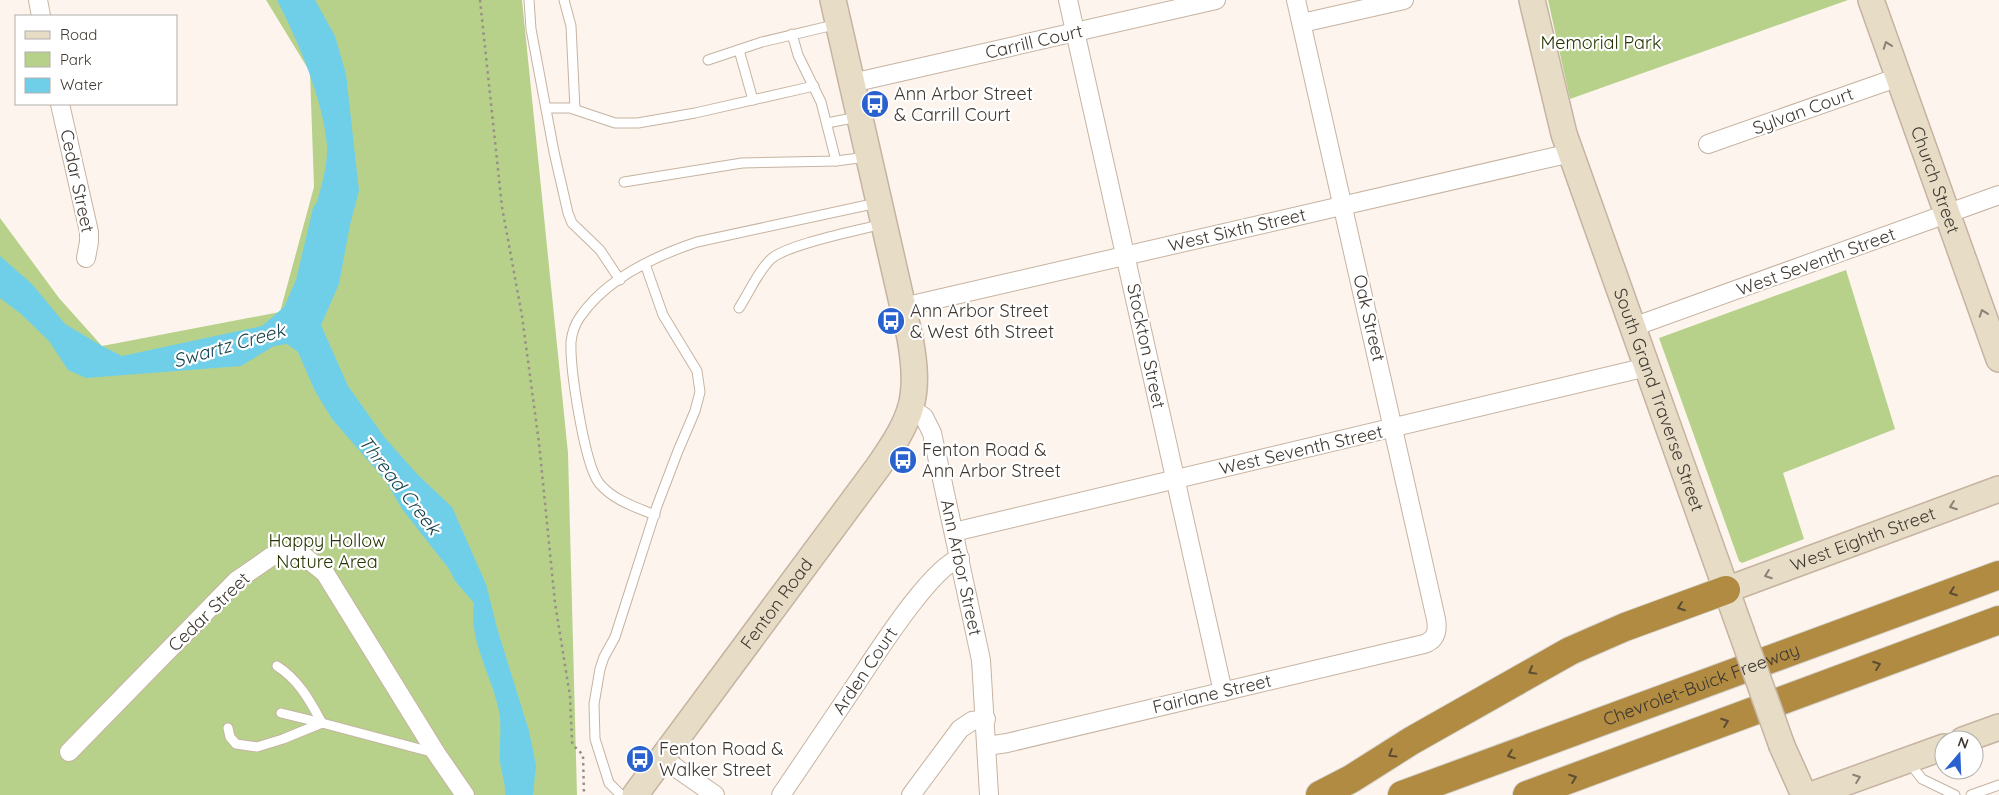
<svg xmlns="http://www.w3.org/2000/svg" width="1999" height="795" viewBox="0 0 1999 795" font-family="Quicksand,sans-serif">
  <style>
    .green { fill: #b7d18b }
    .water { fill: #70cfe8 }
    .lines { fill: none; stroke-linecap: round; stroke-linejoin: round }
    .lane-casing { stroke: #c6b3a1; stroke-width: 11 }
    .street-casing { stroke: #c6b3a1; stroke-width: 20 }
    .secondary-casing { stroke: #c6b3a1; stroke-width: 28 }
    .highway-casing { stroke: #d5d3d1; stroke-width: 30 }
    .path { stroke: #978f88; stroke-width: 2.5; stroke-dasharray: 2.5 4; stroke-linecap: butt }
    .lane { stroke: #fff; stroke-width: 9 }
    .street { stroke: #fff; stroke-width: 18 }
    .secondary { stroke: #e7dcc6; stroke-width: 25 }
    .highway { stroke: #b08b41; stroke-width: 28 }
    .secondary-bridge-casing { stroke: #c6b3a1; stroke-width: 28; stroke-linecap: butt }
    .secondary-bridge { stroke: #e7dcc6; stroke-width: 25 }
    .oneway { stroke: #8b8174 }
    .oneway2 { stroke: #5b4c34 }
    .labels { text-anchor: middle; stroke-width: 4.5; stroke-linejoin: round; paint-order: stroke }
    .street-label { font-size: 18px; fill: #3f3730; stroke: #fff }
    .park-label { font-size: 18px; fill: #263501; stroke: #fff }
    .poi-label { font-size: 18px; fill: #3f3730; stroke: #fff; text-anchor: start }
    .water-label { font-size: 19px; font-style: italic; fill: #17434e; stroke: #fff }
  </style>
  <rect width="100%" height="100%" fill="#fdf5ed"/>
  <g class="green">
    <polygon points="266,0 522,0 568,453 577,795 0,795 0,218 59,298 102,346 280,312 314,187 310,72"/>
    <polygon points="1548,0 1848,0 1570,99"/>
    <polygon points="1846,270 1895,429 1783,473 1804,539 1742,563 1739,561 1659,338"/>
  </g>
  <path class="water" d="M 277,0 L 315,0 L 335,36 L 346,74 L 359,191 L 350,225 L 339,284 L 321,325 L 348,386 L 385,438 L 418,475 L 452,507 L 486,584 L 497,628 L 529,731 L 536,765 L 533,795 L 505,795 C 506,783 501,773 500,761 C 499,745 502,727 499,711 C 492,676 468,640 474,603 L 455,581 L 449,569 L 402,509 L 385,480 L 332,419 L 315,391 L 298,352 L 287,344 L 274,346 L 241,366 L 86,378 L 68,370 L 49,341 L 21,314 L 0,298 L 0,256 L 32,284 L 65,324 L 102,346 L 122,356 L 262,326 L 284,307 L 296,280 L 313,208 L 317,202 C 322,185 328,163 327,145 C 323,99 298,41 277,0 Z"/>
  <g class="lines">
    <defs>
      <g id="lane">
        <polyline points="529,0 531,29 554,152 568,213 572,223 600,250 620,280"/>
        <polyline points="564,0 571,26 575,109"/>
        <polyline points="792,34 798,55 821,102 836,161"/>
        <polyline points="739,50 753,100"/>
        <polyline points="708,60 762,42 838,24"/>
        <polyline points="546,108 570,108 615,123 638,123 695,113 814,86"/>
        <polyline points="827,123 858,117"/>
        <polyline points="624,182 742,163 836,161 867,157"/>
        <path d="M 739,308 C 749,293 758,271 771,259 C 788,244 857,231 882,224"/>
        <path d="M 655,515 C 635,507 613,500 599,483 C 584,463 570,368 571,342 C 572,333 575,324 580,317 C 606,279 655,256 697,242 L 877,203"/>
        <path d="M 277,666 C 299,680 310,701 322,723 L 435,753"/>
        <polyline points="281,713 322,723"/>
        <polyline points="228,728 230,737 236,744 257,747 283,739 322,723"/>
        <polyline points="1909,762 1922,779 1955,795"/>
        <polyline points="621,795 609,783 595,739 594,704 600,669 604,657 615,637 657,506 678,451 695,411 700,392 697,371 663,315 645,264"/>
        <polyline points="1971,795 1999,785"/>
      </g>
      <g id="street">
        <polyline points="38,0 41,16"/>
        <polyline points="1068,0 1223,692"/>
        <polyline points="1302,23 1404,0"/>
        <polyline points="852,83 1216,0"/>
        <polyline points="60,104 89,232 89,242 86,258"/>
        <polyline points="1708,144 1899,77"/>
        <polyline points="903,307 1571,153"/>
        <polyline points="1633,327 1999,195"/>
        <path id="s1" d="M 912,409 L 924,417 L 932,433 L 981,660 L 989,795"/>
        <polyline points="954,532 1647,367"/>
        <path d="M 987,746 L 1007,743 L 1424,644 C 1436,640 1438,631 1436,619 L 1296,0"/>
        <polyline points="69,752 236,581 272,556 300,553 325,573 436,753 465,795"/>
        <polyline points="662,758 715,795"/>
        <path d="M 781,795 C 804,761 827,727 850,693 C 870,664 929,568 960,558"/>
        <polyline points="911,795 960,729 972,721 986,719"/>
      </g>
      <g id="secondary">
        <path id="s2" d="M 1532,0 L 1564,134 L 1741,631"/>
        <path id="s3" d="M 1871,0 L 1999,359"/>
        <path id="s4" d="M 1726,590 L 1999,489"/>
        <polyline points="1963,740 1999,727"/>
        <polyline points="1782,746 1804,795"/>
        <path id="s5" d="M 635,795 L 878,467 C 912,418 921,398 910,338 L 833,0"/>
        <polyline points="1811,795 1944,747"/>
      </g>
      <g id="highway">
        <polyline points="1320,795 1351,779 1411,741 1570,651 1625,627 1726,590"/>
        <path id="s6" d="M 1402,795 L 1999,575"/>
        <polyline points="1527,795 1999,620"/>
      </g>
    </defs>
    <use href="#lane" class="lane-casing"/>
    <use href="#street" class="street-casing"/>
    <use href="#secondary" class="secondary-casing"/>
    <use href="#highway" class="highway-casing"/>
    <polyline class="path" points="480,0 502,207 522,316 539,443 555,603 570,696 572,742 573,745 583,755 584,795"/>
    <use href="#lane" class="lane"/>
    <use href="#street" class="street"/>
    <use href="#secondary" class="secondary"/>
    <use href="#highway" class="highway"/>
    <defs>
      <polyline id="secondary-bridge" points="1741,631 1782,746"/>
    </defs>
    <use href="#secondary-bridge" class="secondary-bridge-casing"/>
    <use href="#secondary-bridge" class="secondary-bridge"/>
  </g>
  <defs><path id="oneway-chevron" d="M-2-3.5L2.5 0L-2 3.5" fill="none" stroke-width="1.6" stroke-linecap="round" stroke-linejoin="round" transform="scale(1.25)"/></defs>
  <g class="oneway">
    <use href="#oneway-chevron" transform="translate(1887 45) rotate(-110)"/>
    <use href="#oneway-chevron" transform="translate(1983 313) rotate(-109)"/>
    <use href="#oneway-chevron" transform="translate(1953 506) rotate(160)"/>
    <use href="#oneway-chevron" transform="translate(1768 575) rotate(160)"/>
    <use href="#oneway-chevron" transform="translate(1857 778) rotate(-20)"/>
  </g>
  <g class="oneway2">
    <use href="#oneway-chevron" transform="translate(1953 592) rotate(160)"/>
    <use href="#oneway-chevron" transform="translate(1681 607) rotate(160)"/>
    <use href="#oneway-chevron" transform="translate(1877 665) rotate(-20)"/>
    <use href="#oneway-chevron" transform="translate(1532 671) rotate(151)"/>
    <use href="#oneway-chevron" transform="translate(1725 722) rotate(-20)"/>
    <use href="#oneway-chevron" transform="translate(1392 754) rotate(148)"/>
    <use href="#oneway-chevron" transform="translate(1511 755) rotate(160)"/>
    <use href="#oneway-chevron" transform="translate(1573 778) rotate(-20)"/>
  </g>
  <defs>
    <symbol id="bus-disc" viewBox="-11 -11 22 22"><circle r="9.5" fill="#2961cf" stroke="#fff"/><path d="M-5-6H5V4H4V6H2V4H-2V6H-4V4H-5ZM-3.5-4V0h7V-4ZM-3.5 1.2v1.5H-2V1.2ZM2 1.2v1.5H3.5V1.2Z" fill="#fff"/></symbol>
  </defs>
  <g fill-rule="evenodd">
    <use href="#bus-disc" x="859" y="88" width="32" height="32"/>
    <use href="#bus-disc" x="875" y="305" width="32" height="32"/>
    <use href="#bus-disc" x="887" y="444" width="32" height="32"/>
    <use href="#bus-disc" x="624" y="743" width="32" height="32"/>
  </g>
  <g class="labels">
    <g class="street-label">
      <text transform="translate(1034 42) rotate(-13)" y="6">Carrill Court</text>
      <text transform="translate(1803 111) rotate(-20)" y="6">Sylvan Court</text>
      <text dy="6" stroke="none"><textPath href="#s3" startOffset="191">Church Street</textPath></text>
      <text transform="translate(77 181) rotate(78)" y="6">Cedar Street</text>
      <text transform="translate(1237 230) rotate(-13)" y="6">West Sixth Street</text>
      <text transform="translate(1816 262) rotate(-20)" y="6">West Seventh Street</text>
      <text transform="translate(1369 318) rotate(77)" y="6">Oak Street</text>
      <text transform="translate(1146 346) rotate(78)" y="6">Stockton Street</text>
      <text dy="6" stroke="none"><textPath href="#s2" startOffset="420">South Grand Traverse Street</textPath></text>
      <text transform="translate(1301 450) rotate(-13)" y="6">West Seventh Street</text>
      <text dy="6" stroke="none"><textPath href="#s4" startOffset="146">West Eighth Street</textPath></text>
      <text dy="6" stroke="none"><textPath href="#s1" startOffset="170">Ann Arbor Street</textPath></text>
      <text dy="6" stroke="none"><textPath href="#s5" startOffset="238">Fenton Road</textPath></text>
      <text transform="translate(209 612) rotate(-44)" y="6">Cedar Street</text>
      <text transform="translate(865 671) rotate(-56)" y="6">Arden Court</text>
      <text dy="6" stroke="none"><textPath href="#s6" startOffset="319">Chevrolet-Buick Freeway</textPath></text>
      <text transform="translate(1212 694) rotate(-13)" y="6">Fairlane Street</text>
    </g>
    <g class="park-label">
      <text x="1601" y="49">Memorial Park</text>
      <text x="327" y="547">Happy Hollow<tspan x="327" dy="21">Nature Area</tspan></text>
    </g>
    <g class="poi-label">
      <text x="894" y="100">Ann Arbor Street<tspan x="894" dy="21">&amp; Carrill Court</tspan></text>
      <text x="910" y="317">Ann Arbor Street<tspan x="910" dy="21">&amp; West 6th Street</tspan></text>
      <text x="922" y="456">Fenton Road &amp;<tspan x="922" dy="21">Ann Arbor Street</tspan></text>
      <text x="659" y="755">Fenton Road &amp;<tspan x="659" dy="21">Walker Street</tspan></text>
    </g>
    <g class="water-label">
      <text transform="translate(229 345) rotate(-16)" y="7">Swartz Creek</text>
      <text transform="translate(400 485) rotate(52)" y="7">Thread Creek</text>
    </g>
  </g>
  <rect x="15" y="15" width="162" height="90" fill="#ffffff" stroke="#b2afac"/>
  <rect x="25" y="31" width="25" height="8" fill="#e7dcc6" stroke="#b2afac"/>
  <text x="60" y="40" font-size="15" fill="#3f3730">Road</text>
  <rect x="25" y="52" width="25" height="15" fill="#b7d18b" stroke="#b2afac"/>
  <text x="60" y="65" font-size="15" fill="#3f3730">Park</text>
  <rect x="25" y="78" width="25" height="15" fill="#70cfe8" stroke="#b2afac"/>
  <text x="60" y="90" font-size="15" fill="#3f3730">Water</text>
  <g transform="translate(1959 755) rotate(19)"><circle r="24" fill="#ffffff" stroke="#b2afac"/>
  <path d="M0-4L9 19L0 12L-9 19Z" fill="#2961cf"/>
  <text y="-8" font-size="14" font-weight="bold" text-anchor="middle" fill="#3f3730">N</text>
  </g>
</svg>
